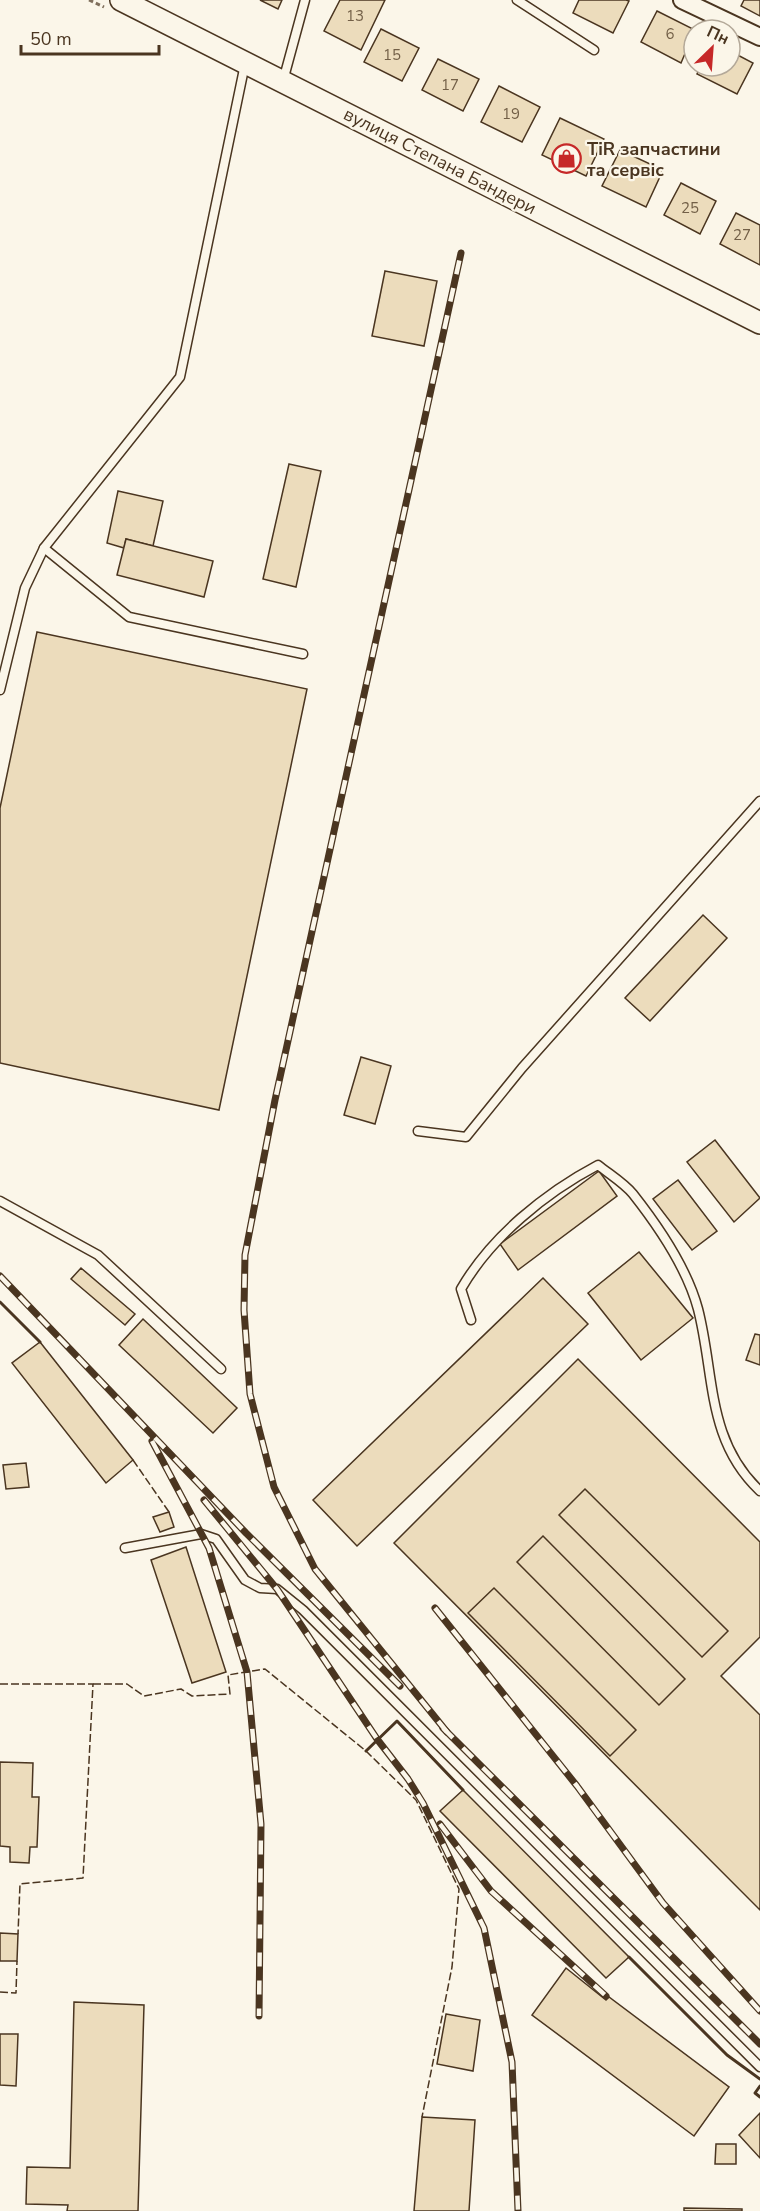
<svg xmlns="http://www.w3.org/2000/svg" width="760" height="2211" viewBox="0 0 760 2211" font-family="'Nunito Sans',sans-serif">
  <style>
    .building { fill: #ecdcbc; stroke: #4a3520; stroke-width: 1.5 }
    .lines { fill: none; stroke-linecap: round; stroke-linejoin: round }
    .service-casing { stroke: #4a3520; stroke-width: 11 }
    .minor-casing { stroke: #4a3520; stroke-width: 20 }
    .tertiary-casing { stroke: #4a3520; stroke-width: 24 }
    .path { stroke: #7f6f5c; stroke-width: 3; stroke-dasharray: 4.5 3; stroke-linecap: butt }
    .service { stroke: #fbf6e9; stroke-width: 8 }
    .minor { stroke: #fbf6e9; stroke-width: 16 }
    .tertiary { stroke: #fbf6e9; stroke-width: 21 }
    .rail-casing { stroke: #4a3520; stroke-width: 7 }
    .rail { stroke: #fbf6e9; stroke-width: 4.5; stroke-dasharray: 14; stroke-linecap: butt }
    .fence { stroke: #4a3520; stroke-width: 1.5; stroke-dasharray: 8 3; stroke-linecap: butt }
    .wall { stroke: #4a3520; stroke-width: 3 }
    .labels { text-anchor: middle; stroke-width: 4.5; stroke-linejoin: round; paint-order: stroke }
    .number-label { font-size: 15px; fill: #725f47 }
    .poi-label { font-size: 18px; font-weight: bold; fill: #4a3520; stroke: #fbf6e9; text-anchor: start }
    .street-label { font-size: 18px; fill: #4a3520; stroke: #fbf6e9 }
  </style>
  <rect width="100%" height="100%" fill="#fbf6e9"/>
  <g class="building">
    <polygon points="260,0 282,0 278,9"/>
    <polygon points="340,0 385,0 361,50 324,31"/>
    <polygon points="579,0 626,0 629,1 613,33 573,13"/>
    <polygon points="744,0 760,0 760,16 741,6"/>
    <polygon points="657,11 695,30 681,63 641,42"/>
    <polygon points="381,29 419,48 402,81 364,62"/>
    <polygon points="730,51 753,63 737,94 697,74 701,66 730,66"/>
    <polygon points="438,59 479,79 463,111 422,90"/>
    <polygon points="499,86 540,107 522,142 481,122"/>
    <polygon points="560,118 604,139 586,176 542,155"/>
    <polygon points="620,150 663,170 646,207 602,186"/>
    <polygon points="681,183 716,201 700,234 664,215"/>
    <polygon points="736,213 760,225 760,265 720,244"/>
    <polygon points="385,271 437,281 424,346 372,336"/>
    <polygon points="289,464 321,471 296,587 263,579"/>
    <polygon points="118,491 163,501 153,546 126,539 124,548 107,543"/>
    <polygon points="126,539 213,561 204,597 117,575"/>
    <polygon points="37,632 307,689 219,1110 0,1063 0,808"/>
    <polygon points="703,915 727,938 650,1021 625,998"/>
    <polygon points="361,1057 391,1066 375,1124 344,1115"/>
    <polygon points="715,1140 760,1198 734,1222 687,1162"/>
    <polygon points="599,1171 617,1196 518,1270 500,1244"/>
    <polygon points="678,1180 717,1231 692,1250 653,1199"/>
    <polygon points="639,1252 693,1318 641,1360 588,1293"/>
    <polygon points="81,1268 135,1314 125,1325 71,1279"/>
    <polygon points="543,1278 588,1324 357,1546 313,1500"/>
    <polygon points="143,1319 237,1408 213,1433 119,1345"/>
    <polygon points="755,1334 760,1335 760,1365 746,1360"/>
    <polygon points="40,1342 133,1460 106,1483 12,1363"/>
    <polygon points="578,1359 760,1542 760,1637 721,1676 760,1715 760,1910 394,1543"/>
    <polygon points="26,1463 29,1487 6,1489 3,1465"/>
    <polygon points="585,1489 728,1631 702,1657 559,1515"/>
    <polygon points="169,1512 174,1527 160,1532 153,1517"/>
    <polygon points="543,1536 685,1679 659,1705 517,1562"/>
    <polygon points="186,1547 226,1672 192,1683 151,1560"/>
    <polygon points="494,1588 636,1730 610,1756 468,1613"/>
    <polygon points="0,1762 33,1763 32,1797 39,1797 37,1847 30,1847 29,1863 10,1862 10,1847 0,1846"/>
    <polygon points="463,1790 629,1957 606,1978 440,1811"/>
    <polygon points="0,1933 18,1934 17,1961 0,1961"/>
    <polygon points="566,1968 606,2000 609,1997 729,2087 694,2136 532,2015"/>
    <polygon points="74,2002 144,2005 138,2211 67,2211 68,2205 26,2204 27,2167 70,2168"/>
    <polygon points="446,2014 480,2020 473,2071 437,2064"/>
    <polygon points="0,2034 18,2034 16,2086 0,2085"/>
    <polygon points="760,2113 760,2158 739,2135"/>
    <polygon points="422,2117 475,2120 469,2211 414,2211"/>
    <polygon points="716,2144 736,2144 736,2164 715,2164"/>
    <polygon points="684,2208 742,2209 742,2211 684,2211"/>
  </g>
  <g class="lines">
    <defs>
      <g id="service">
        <polyline points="517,0 594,50"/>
        <polyline points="283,81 305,0"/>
        <polyline points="44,548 129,617 303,654"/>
        <polyline points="0,690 25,588 44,548 180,377 245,64"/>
        <polyline points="418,1131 466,1137 522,1068 760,801"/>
        <polyline points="0,1201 98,1255 221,1369"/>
        <path d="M 471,1320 L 461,1289 C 491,1237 545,1193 598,1165 C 609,1174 624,1183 633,1194 C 659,1227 687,1268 698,1309 C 715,1375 706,1440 760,1491"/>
        <polyline points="125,1548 201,1534 216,1539 245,1580 260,1588 277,1589 303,1610 760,2067"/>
      </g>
      <polyline id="minor" points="682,0 760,37"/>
      <polyline id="tertiary" points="121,0 760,323"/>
    </defs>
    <use href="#service" class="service-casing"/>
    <use href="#minor" class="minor-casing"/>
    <use href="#tertiary" class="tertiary-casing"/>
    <polyline class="path" points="89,0 104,7"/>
    <use href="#service" class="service"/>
    <use href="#minor" class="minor"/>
    <use href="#tertiary" class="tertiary"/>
    <defs>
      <g id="rail">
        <polyline points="0,1276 246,1533 400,1686"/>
        <polyline points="152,1441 209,1548 247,1672 261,1824 259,2016"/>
        <polyline points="204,1500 277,1589 377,1739 408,1779 423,1803 484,1928 512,2062 518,2211"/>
        <polyline points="435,1608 577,1786 663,1903 760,2011"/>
        <polyline points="443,1728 760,2044"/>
        <polyline points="447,1732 315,1569 274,1487 250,1394 244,1310 245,1255 275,1100 461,253"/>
        <polyline points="440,1824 491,1891 606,1996"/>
      </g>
    </defs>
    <use href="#rail" class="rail-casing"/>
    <use href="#rail" class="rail"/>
    <g class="fence">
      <polyline points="133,1460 169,1512"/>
      <polyline points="0,1684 93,1684 83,1878 20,1884 18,1934"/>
      <polyline points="93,1684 127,1684 144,1696 181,1689 192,1696 230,1694 228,1675 265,1669 366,1751 416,1800 459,1889 452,1967 422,2117"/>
      <polyline points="0,1992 16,1993 17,1961"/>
    </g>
    <g class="wall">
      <polyline points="0,1302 40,1342"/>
      <polyline points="366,1751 397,1721 463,1790"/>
      <polyline points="629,1957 727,2055 760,2079"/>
      <polyline points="760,2086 755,2093 760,2097"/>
    </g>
  </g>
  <defs>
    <symbol id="shop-ring" viewBox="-11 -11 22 22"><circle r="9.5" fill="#fbf6e9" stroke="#c62828" stroke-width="1.5"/><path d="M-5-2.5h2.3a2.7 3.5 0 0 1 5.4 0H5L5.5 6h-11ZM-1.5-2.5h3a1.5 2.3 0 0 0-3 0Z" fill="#c62828"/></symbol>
  </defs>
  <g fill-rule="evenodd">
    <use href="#shop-ring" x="550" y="142" width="33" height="33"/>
  </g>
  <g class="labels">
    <g class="number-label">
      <text x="355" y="21">13</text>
      <text x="670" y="39">6</text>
      <text x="392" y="60">15</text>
      <text x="450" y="90">17</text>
      <text x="511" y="119">19</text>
      <text x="690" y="213">25</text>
      <text x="742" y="240">27</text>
    </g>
    <g class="poi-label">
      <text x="587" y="155">TiR запчастини<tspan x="587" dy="21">та сервіс</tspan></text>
    </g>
    <g class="street-label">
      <text transform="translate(440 161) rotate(27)" y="6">вулиця Степана Бандери</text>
    </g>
  </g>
  <g transform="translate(712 48) rotate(25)"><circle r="28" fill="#fbf6e9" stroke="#b4a999" stroke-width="1.5"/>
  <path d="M0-4.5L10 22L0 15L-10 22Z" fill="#c62828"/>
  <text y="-9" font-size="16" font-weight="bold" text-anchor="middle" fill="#4a3520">Пн</text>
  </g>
  <path d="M21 45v9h138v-9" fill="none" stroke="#4a3520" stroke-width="3"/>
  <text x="30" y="45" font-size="18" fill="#4a3520" stroke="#fbf6e9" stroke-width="4.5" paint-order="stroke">50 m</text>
</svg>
